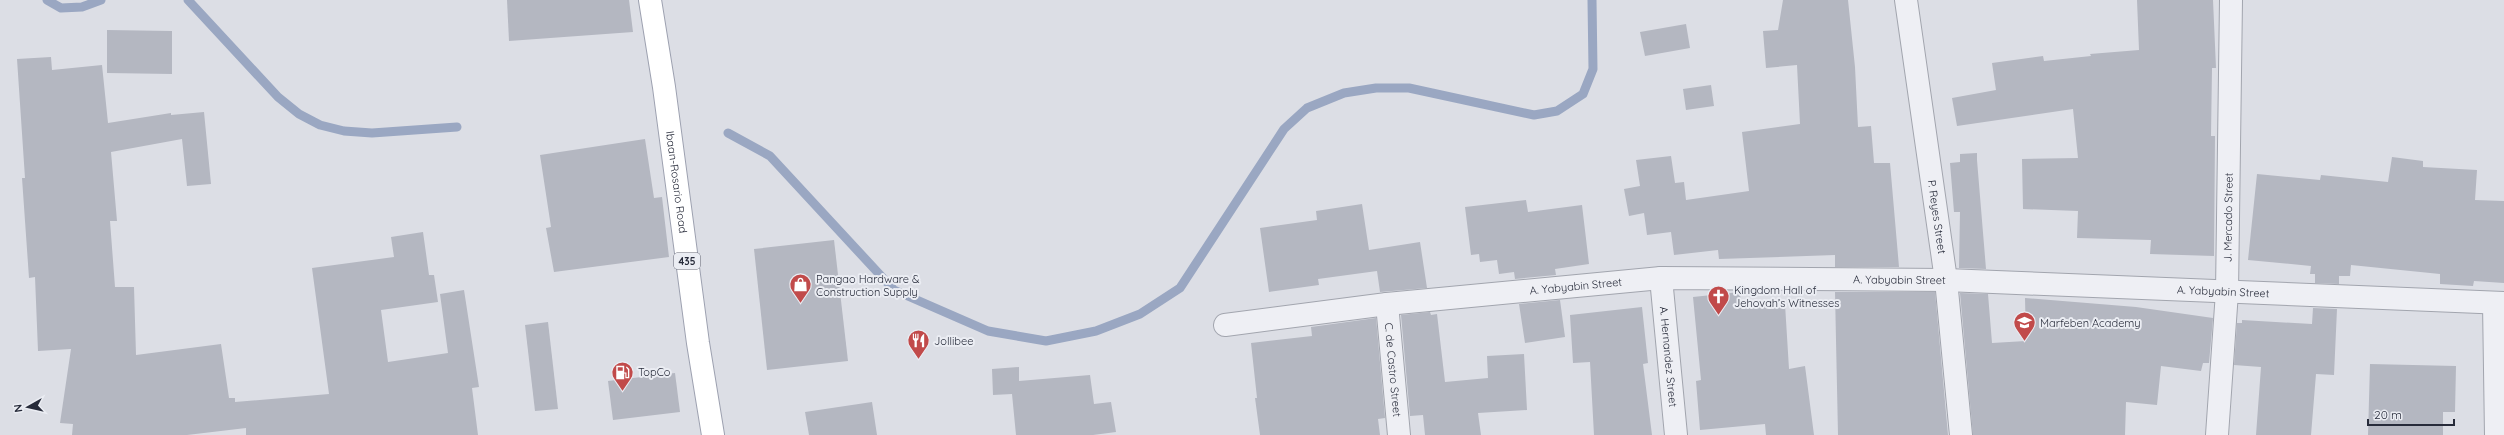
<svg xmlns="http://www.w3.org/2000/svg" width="2504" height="435" viewBox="0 0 2504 435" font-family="Quicksand,sans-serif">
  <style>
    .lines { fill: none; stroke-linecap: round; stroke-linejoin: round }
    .stream { stroke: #9aa7c2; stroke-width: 9 }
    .building { fill: #b4b7c1 }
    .minor-casing { stroke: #a2a5ae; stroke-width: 24 }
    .major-casing { stroke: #9da1b0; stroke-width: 24 }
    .minor { stroke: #eeeff4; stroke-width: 22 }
    .major { stroke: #fff; stroke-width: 22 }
    .labels { text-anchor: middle; stroke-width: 4; stroke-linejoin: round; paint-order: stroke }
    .shield { fill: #ebedf3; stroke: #626572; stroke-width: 1 }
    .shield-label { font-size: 10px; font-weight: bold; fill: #272b3a }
    .street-label { font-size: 11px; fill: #272b3a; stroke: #ebedf3 }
    .poi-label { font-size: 11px; fill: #272b3a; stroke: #ebedf3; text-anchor: start }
  </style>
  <rect width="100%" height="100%" fill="#dcdee5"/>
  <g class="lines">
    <g class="stream">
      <polyline points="47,0 61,8 82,7 101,0"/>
      <polyline points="188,0 278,97 299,114 320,125 344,131 372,133 457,127"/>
      <polyline points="728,133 770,156 894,290 988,331 1046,341 1096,331 1140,314 1180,288 1284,129 1307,108 1344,93 1376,88 1409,88 1534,115 1557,111 1583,94 1593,69 1592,0"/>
    </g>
  </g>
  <g class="building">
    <polygon points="507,0 629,0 633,32 509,41"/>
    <polygon points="1783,0 1848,0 1855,67 1858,127 1871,126 1874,163 1890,163 1899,267 1835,267 1835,255 1719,259 1718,250 1674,255 1671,232 1647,235 1644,213 1629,216 1624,189 1640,186 1636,160 1671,156 1675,183 1684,182 1686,200 1749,191 1742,132 1800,124 1797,65 1766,68 1763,31 1778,30"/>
    <polygon points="2137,0 2213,0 2216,68 2212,68 2211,136 2215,136 2214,256 2150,254 2151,240 2077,238 2078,211 2023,209 2022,159 2078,158 2073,109 1957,126 1952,98 1996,90 1992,63 2043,56 2044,61 2091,56 2090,54 2139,50"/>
    <polygon points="1686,24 1690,48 1645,56 1640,32"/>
    <polygon points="107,30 172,31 172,74 107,73"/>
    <polygon points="51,57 52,70 102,65 108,123 171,113 171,115 204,112 211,184 187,186 182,139 111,152 117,221 110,221 115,287 134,287 136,355 221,344 229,398 235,398 235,402 329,394 312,268 394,257 391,237 423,232 429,275 434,275 438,302 381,310 388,362 448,353 440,294 464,290 479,387 472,388 478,435 246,435 246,428 187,435 72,435 73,424 60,423 71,349 38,351 35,277 29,278 22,178 25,178 17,59"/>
    <polygon points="1711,85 1714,106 1686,110 1683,89"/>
    <polygon points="645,139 654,198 662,197 669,257 554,272 546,228 551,227 540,155"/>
    <polygon points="1977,153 1977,160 1986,269 1959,268 1960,212 1954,212 1950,163 1960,162 1960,154"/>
    <polygon points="2392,157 2423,161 2423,167 2477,170 2475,200 2504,201 2504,283 2474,281 2473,286 2440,284 2440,274 2351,265 2350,276 2339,276 2339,284 2315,283 2315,274 2310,274 2311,266 2248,260 2257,174 2320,180 2321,175 2388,182"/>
    <polygon points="1526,200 1528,212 1582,205 1589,264 1555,269 1556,275 1515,279 1514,272 1499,274 1497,260 1480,262 1479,254 1471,255 1465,207"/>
    <polygon points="1362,204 1369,250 1420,242 1427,288 1380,292 1377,271 1318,279 1319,285 1269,292 1260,228 1317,220 1316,211"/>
    <polygon points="834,240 848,361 767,370 754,249"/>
    <polygon points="1740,292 1741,307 1785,304 1789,369 1805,366 1814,435 1766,435 1765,424 1700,430 1696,381 1701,380 1693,297"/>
    <polygon points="1835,292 1935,292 1948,435 1838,435"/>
    <polygon points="1960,293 1988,294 1992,343 2026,341 2025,298 2136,307 2213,318 2209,363 2203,363 2201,371 2161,366 2157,405 2126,402 2125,435 1973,435"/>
    <polygon points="1560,300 1565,337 1525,343 1519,304"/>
    <polygon points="1642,307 1648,363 1643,364 1652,435 1594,435 1590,362 1573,363 1570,315"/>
    <polygon points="2313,308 2337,309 2334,375 2316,374 2311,435 2256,435 2261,367 2234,365 2237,323 2242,323 2242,320 2312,324"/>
    <polygon points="1430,312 1431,315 1437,314 1445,382 1488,378 1487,356 1524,354 1527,410 1478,413 1481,435 1425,435 1423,415 1410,416 1401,315"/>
    <polygon points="1376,318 1385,418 1378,419 1380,435 1260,435 1255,398 1257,398 1251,343 1312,336 1311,327"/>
    <polygon points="548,322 558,409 535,411 525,325"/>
    <polygon points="2370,364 2456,366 2455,412 2443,412 2443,435 2368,435"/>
    <polygon points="1019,367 1019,381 1090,375 1094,404 1111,402 1116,432 1093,435 1016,435 1012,394 993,395 992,369"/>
    <polygon points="675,373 680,412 613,420 608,381"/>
    <polygon points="872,402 877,435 809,435 805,412"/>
  </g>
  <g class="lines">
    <defs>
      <g id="minor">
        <path id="s1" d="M 1906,0 L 1946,280 L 1961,435"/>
        <path id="s2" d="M 1661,278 L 1676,435"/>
        <polyline points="2494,303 2496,435"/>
        <path id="s3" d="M 1387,304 L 1399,435"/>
        <path id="s4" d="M 1225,325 L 1387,304 L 1661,278 L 1946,280 L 2504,303"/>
        <path id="s5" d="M 2217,435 L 2227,292 L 2231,0"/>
      </g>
      <g id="major">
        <path id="s6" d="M 650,0 L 664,87 L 698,343 L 713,435"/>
      </g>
    </defs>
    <use href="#minor" class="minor-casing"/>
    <use href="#major" class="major-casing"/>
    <use href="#minor" class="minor"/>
    <use href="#major" class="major"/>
  </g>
  <defs>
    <symbol id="shop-pin" viewBox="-11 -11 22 30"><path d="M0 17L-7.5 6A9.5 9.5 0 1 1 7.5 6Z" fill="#c14a4a" stroke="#ebedf3"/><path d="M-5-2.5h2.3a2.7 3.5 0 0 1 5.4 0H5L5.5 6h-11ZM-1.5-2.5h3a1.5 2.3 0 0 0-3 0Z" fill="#fff"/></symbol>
    <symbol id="church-pin" viewBox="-11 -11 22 30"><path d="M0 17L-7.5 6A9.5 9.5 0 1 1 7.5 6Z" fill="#c14a4a" stroke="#ebedf3"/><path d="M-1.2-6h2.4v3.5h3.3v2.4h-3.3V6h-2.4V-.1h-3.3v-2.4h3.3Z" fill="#fff"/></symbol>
    <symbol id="school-pin" viewBox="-11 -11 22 30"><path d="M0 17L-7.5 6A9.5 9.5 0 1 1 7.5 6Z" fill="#c14a4a" stroke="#ebedf3"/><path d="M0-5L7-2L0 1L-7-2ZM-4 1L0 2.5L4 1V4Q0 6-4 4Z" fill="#fff"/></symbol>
    <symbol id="restaurant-pin" viewBox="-11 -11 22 30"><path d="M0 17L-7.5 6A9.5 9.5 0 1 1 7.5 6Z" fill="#c14a4a" stroke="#ebedf3"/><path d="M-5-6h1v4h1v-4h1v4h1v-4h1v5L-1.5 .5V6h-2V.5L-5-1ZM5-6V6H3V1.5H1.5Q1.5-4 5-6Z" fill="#fff"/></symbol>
    <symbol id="fuel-pin" viewBox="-11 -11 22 30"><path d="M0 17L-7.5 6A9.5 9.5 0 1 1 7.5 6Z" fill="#c14a4a" stroke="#ebedf3"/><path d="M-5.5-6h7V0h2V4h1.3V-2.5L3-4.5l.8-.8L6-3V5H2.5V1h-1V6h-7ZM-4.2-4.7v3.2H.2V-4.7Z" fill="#fff"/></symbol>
  </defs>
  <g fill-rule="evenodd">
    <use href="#shop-pin" x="788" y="272" width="25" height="34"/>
    <use href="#church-pin" x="1706" y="284" width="25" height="34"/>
    <use href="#school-pin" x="2012" y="310" width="25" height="34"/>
    <use href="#restaurant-pin" x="906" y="328" width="25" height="34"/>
    <use href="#fuel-pin" x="610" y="360" width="25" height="34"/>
  </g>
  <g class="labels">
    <rect class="shield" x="674" y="253" width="26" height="16" rx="3"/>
    <g class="shield-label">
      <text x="687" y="265">435</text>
    </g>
    <g class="street-label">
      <text dy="4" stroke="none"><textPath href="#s6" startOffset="184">Ibaan-Rosario Road</textPath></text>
      <text dy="4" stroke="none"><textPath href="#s1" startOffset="219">P. Reyes Street</textPath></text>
      <text dy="4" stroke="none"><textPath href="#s5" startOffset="218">J. Mercado Street</textPath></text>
      <text dy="4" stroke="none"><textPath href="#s4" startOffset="677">A. Yabyabin Street</textPath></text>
      <text dy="4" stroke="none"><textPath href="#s4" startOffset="353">A. Yabyabin Street</textPath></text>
      <text dy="4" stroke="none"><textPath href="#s4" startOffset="1001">A. Yabyabin Street</textPath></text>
      <text dy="4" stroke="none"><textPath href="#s2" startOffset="79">A. Hernandez Street</textPath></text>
      <text dy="4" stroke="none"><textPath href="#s3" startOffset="66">C. de Castro Street</textPath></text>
    </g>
    <g class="poi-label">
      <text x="816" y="283">Pangao Hardware &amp;<tspan x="816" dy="13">Construction Supply</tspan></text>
      <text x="1734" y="294">Kingdom Hall of<tspan x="1734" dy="13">Jehovah’s Witnesses</tspan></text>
      <text x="2040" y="327">Marfeben Academy</text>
      <text x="934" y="345">Jollibee</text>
      <text x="638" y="376">TopCo</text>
    </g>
  </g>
  <g transform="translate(28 407) rotate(262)" stroke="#ebedf3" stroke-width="3" paint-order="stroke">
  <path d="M0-3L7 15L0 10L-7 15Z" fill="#272b3a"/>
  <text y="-6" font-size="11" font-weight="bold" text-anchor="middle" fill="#272b3a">N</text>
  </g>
  <path d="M2368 419v6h86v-6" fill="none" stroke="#272b3a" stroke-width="2"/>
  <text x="2374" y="419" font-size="12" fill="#272b3a" stroke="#ebedf3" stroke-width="3" paint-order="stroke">20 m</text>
</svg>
